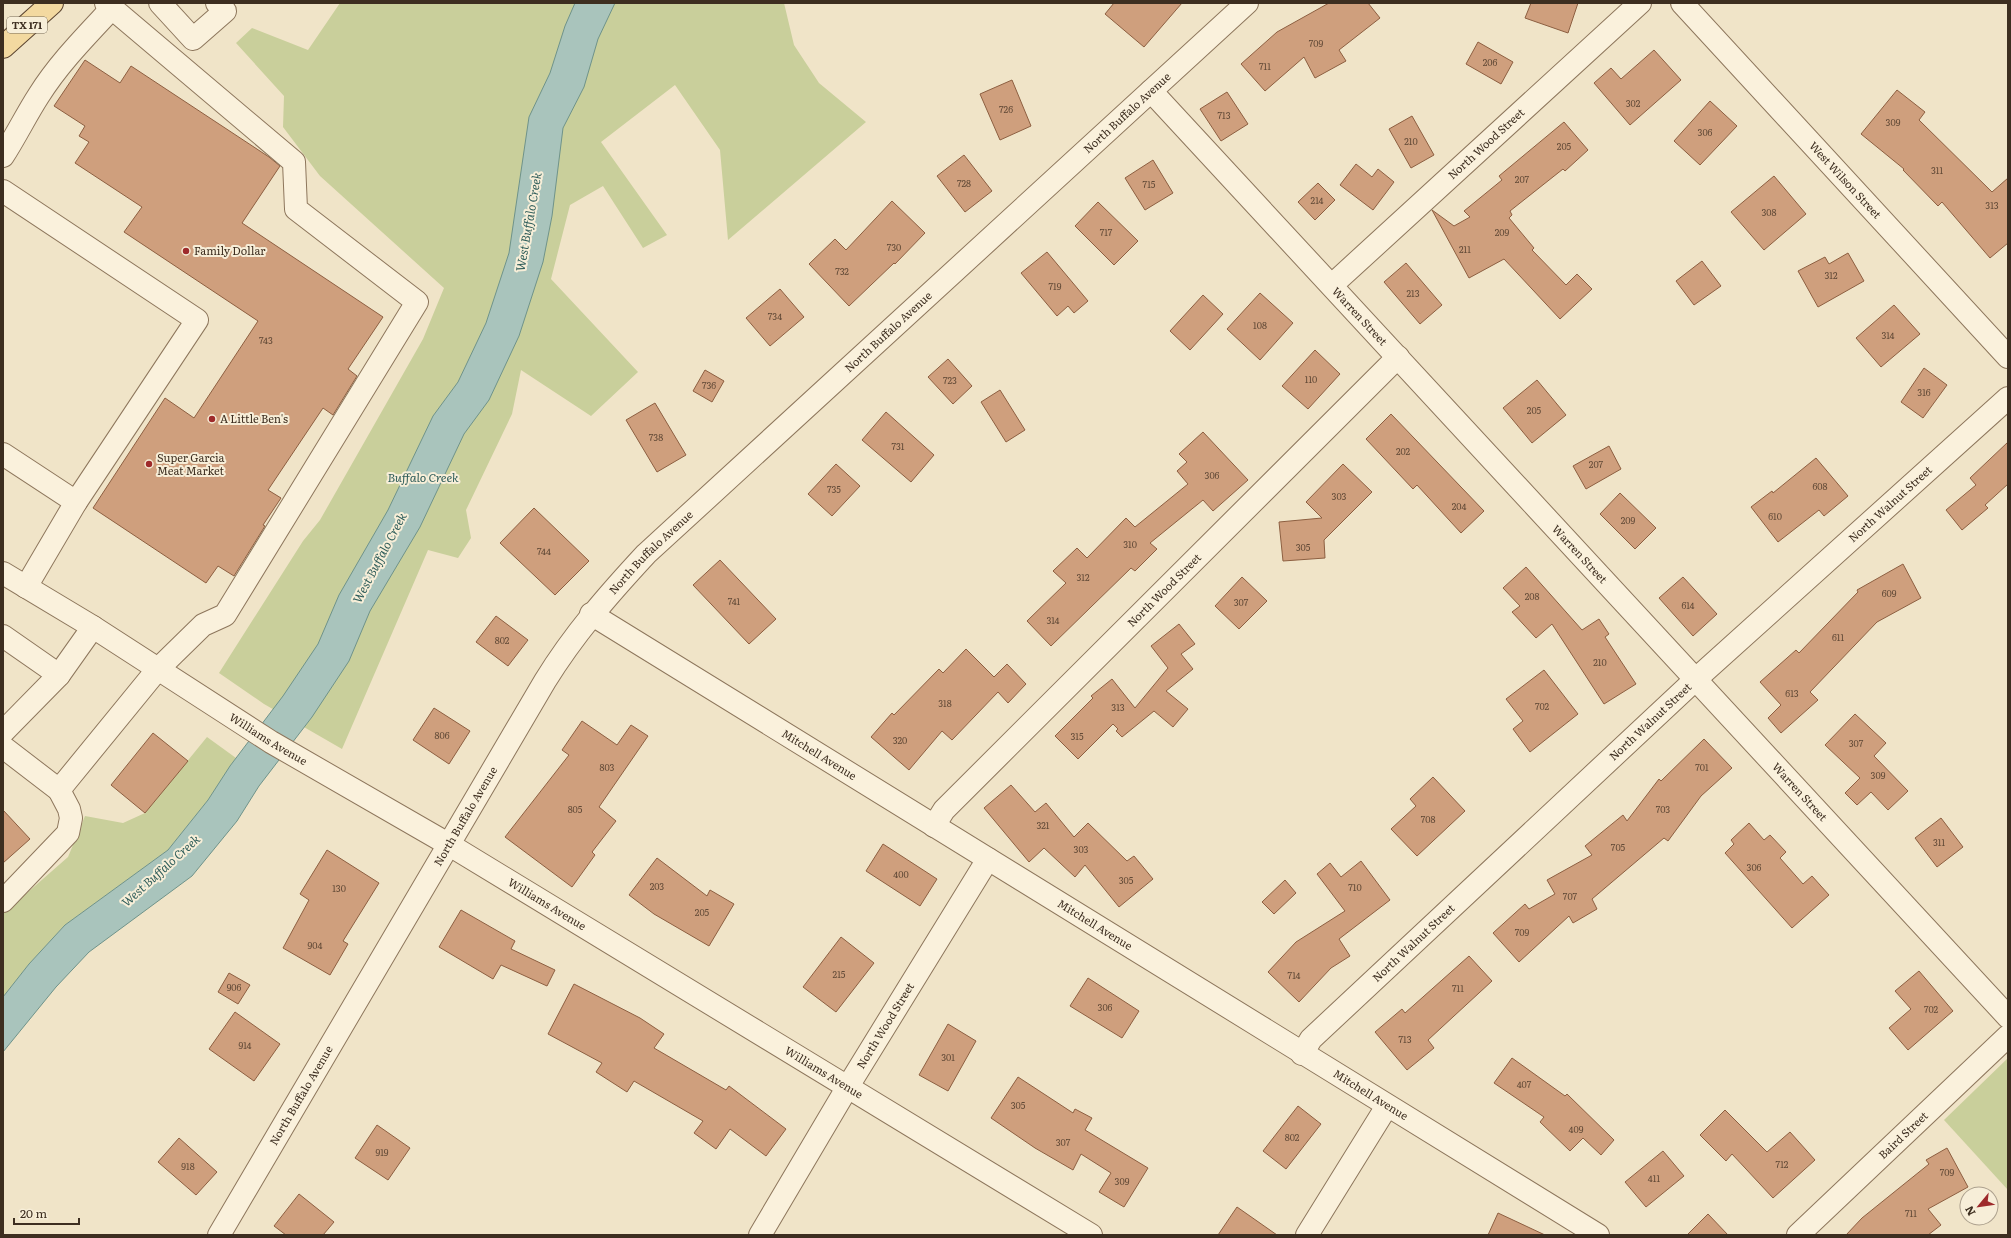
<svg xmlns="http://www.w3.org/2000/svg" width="2011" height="1238" viewBox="0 0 2011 1238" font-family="Literata,serif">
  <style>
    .green { fill: #c9cf9b }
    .water { fill: #a9c4bc; stroke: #6f938a }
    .building { fill: #cf9f7d; stroke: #8d5f41 }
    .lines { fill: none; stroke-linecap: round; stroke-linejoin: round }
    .minor-casing { stroke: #8d765c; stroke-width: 24 }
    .major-casing { stroke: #5b4430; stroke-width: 24 }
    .minor { stroke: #faf1dc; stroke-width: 22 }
    .major { stroke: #f3d9a0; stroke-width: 22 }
    .poi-dot { fill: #9e2a2b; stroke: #f7eed8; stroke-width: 1.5 }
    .labels { text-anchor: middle; stroke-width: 4; stroke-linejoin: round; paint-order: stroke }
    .number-label { font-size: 9px; fill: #624a37 }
    .shield { fill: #f7eed8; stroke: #756857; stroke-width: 1 }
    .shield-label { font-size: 10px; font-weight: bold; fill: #3d2e20 }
    .street-label { font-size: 11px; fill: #3d2e20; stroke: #f7eed8 }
    .poi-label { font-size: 11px; fill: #3d2e20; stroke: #f7eed8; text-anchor: start }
    .water-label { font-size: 12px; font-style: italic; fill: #2f5d5a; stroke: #f7eed8 }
  </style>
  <rect width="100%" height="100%" fill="#f0e4c8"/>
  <g class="green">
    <polygon points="340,3 784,3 794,45 819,83 866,122 728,240 720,150 675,85 601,142 667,235 643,248 603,186 570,205 551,279 638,372 591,416 521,370 512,414 466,510 471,538 458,558 428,550 342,749 264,704 219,673 303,541 320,520 423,339 444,288 320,176 283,127 284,96 236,43 252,28 308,50"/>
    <polygon points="207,737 236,758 208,800 168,850 65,925 29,964 3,997 3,914 68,857 85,816 123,823 145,813"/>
    <polygon points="2008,1058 2008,1190 1944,1120"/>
  </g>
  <polygon class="water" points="575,3 615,3 598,39 584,87 563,128 552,216 543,262 519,336 489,400 464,434 420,527 370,611 349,661 312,717 259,786 237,821 192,876 89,952 56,987 3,1052 3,997 29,964 65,925 168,850 208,800 230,766 283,696 318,644 339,595 388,510 433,416 458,382 486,323 509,253 529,117 550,73 565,26"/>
  <g class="building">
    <polygon points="1114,3 1182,3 1144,47 1105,14"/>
    <polygon points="1329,3 1368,3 1380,18 1339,50 1346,61 1315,78 1304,57 1265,91 1241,64 1277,32"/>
    <polygon points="1531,3 1578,3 1568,33 1525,18"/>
    <polygon points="1478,42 1513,62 1501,84 1466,64"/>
    <polygon points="1654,50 1681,80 1630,125 1594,83 1611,68 1621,79"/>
    <polygon points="85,60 120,83 131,66 269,157 280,166 242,223 383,317 348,369 357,376 333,415 323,408 268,490 281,498 263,525 265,526 234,576 218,566 206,583 93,508 165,398 194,418 258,321 124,232 142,207 75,163 89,142 79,136 85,126 54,106"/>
    <polygon points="1012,80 1031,126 1000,140 980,94"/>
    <polygon points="1897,90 1925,112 1919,120 1992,192 2008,178 2008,243 1990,258 1942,202 1938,206 1903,170 1904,169 1861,134"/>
    <polygon points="1227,92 1248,124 1221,141 1200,109"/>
    <polygon points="1710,101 1737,126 1700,165 1674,141"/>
    <polygon points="1412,116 1434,155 1411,168 1389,129"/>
    <polygon points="1564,122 1588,150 1565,171 1563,169 1510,211 1512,215 1509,218 1534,248 1532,250 1566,285 1577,274 1592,289 1560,319 1504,259 1469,278 1432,210 1454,226 1470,217 1464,211 1502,180 1499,176"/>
    <polygon points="964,155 992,191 965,212 937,176"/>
    <polygon points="1153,160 1173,193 1145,210 1125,178"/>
    <polygon points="1356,164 1372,177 1378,169 1394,182 1373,210 1340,185"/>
    <polygon points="1774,176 1806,214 1764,250 1731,212"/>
    <polygon points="1318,183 1335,200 1315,220 1298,202"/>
    <polygon points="892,201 925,233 895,264 894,263 849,306 809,264 835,239 846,250"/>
    <polygon points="1098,202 1138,241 1114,265 1075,226"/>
    <polygon points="1047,252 1088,301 1074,313 1068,306 1057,316 1021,273"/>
    <polygon points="1848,253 1864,281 1818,307 1798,271 1825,257 1829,264"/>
    <polygon points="1702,261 1721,286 1694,305 1676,281"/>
    <polygon points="1406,263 1442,305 1420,324 1384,282"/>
    <polygon points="780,289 804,317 770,346 746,318"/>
    <polygon points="1260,293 1293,323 1260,360 1227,329"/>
    <polygon points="1203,295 1223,314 1190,350 1170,331"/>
    <polygon points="1894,305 1920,334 1881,367 1856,338"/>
    <polygon points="1315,350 1340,374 1308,409 1282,386"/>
    <polygon points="948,359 972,386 953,404 928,377"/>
    <polygon points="1924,368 1947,385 1923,418 1901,402"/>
    <polygon points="705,370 724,381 712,402 693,391"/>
    <polygon points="1537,380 1566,415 1532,443 1503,408"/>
    <polygon points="1000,390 1025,430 1006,442 981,402"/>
    <polygon points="655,403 686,455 657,472 626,420"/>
    <polygon points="886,412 934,455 911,482 862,440"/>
    <polygon points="1391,414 1484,511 1461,533 1417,485 1413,489 1366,439"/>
    <polygon points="1203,432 1248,480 1213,511 1203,500 1150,543 1157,549 1135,571 1131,568 1051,646 1027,621 1066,583 1053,571 1077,548 1087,558 1126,518 1135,527 1188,484 1177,471 1187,462 1179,454"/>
    <polygon points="2008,442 2008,484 1985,505 1988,508 1962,530 1946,510 1976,485 1970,478"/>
    <polygon points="1609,446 1621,469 1586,489 1573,466"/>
    <polygon points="1816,458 1848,496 1824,516 1819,510 1778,542 1751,507 1772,491 1773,493"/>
    <polygon points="836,464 860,486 832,516 808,494"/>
    <polygon points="1343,464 1372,492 1324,540 1325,558 1283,561 1279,522 1322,518 1306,502"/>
    <polygon points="1620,493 1656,528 1635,549 1600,514"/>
    <polygon points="534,508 589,561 555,595 500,543"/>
    <polygon points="720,560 776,619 749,644 693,585"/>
    <polygon points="1903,564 1921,598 1877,622 1810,692 1818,700 1781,733 1768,718 1781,705 1760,682 1796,650 1799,653 1858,592 1857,590"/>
    <polygon points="1526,567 1582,630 1599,619 1609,634 1605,637 1636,684 1604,704 1552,624 1536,638 1512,612 1520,606 1503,588"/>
    <polygon points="1242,577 1267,601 1239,629 1215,606"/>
    <polygon points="1683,577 1717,614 1693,636 1659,598"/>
    <polygon points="496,616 528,640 508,666 476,642"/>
    <polygon points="1179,624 1195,644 1181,654 1193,669 1166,691 1188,709 1173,727 1154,711 1122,737 1116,731 1118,729 1113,724 1078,759 1055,736 1093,698 1091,696 1112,679 1135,708 1168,668 1151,646"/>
    <polygon points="966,649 994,677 1007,664 1026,684 1008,703 998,692 952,740 942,731 909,770 871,737 892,713 894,715 939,669 943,673"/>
    <polygon points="1544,670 1578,714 1530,752 1513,729 1523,721 1506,699"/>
    <polygon points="434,708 470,731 449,764 413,740"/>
    <polygon points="1855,714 1886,743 1874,756 1908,791 1888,810 1871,792 1857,805 1845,793 1860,778 1825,745"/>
    <polygon points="582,721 617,745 631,725 648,736 599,807 616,821 592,852 595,855 572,887 505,837 569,755 562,750"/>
    <polygon points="153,733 188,761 145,813 111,785"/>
    <polygon points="1704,739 1732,768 1701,796 1668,841 1664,838 1592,899 1597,909 1573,923 1569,916 1519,962 1493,933 1525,904 1529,909 1555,894 1547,880 1592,855 1585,846 1623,815 1627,821 1659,779 1661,781"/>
    <polygon points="1433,777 1465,811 1417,856 1391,829 1416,806 1410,799"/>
    <polygon points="1011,785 1035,812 1046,803 1074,837 1088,823 1127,861 1134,856 1153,879 1119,907 1085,865 1075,877 1044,848 1029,862 984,808"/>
    <polygon points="3,810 30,839 3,863"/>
    <polygon points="1941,818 1963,847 1937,867 1915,838"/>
    <polygon points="1749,823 1764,840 1770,835 1786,852 1780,858 1803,884 1812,876 1829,895 1792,928 1725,853 1734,844 1731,840"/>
    <polygon points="883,844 937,879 920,906 866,871"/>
    <polygon points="327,850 379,883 343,941 348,944 330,975 283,948 309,900 300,894"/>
    <polygon points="657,858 707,896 710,890 734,904 709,946 654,914 629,895"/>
    <polygon points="1361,861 1390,900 1339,939 1350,956 1331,968 1299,1002 1268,972 1296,942 1345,911 1317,874 1330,863 1341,877"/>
    <polygon points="1285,880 1296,893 1274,914 1262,902"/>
    <polygon points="461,910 515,941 511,949 555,970 547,986 501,965 493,979 439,947"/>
    <polygon points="841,937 874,963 836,1012 803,987"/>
    <polygon points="1469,956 1492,981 1428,1040 1434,1048 1407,1070 1375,1032 1402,1009 1405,1013"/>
    <polygon points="1919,971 1953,1011 1908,1050 1889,1028 1911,1009 1895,991"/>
    <polygon points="229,973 250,985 238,1004 218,992"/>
    <polygon points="1088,978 1139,1011 1122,1038 1070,1006"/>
    <polygon points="574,984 640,1018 664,1034 654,1048 726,1090 729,1086 786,1129 766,1156 730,1129 716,1149 694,1133 703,1121 634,1081 627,1092 596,1072 602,1063 548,1034"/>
    <polygon points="235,1012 280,1044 254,1081 209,1049"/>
    <polygon points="948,1024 976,1041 948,1091 919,1075"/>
    <polygon points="1512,1058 1565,1096 1567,1094 1614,1140 1601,1155 1583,1138 1570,1151 1540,1122 1544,1117 1494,1083"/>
    <polygon points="1018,1077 1073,1113 1075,1109 1092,1118 1085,1130 1148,1168 1124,1207 1099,1192 1111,1173 1081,1154 1073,1170 1035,1148 991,1118"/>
    <polygon points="1298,1106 1321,1124 1286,1169 1263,1151"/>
    <polygon points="1725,1110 1767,1152 1790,1132 1815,1160 1773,1198 1732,1154 1726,1161 1700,1135"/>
    <polygon points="377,1125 410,1148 388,1180 355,1158"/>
    <polygon points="179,1138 217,1172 196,1195 158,1162"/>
    <polygon points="1947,1148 1968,1187 1928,1209 1941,1225 1928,1235 1846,1235 1862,1218 1929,1164 1926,1160"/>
    <polygon points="1663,1151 1684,1176 1646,1207 1625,1182"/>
    <polygon points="299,1194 334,1222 323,1235 286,1235 274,1226"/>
    <polygon points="1237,1207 1277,1235 1218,1235"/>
    <polygon points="1498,1213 1545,1235 1488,1235"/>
    <polygon points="1708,1214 1728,1235 1687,1235"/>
  </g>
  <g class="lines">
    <defs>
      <g id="minor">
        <polyline points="160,3 193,39 225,11 217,3"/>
        <path id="s1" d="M 1682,3 L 2008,357"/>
        <path id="s2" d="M 1151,91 L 2008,1017"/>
        <path d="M 3,156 C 16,136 26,115 39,95 C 59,63 87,35 112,8"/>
        <polyline points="3,191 197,320 76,502 26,587"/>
        <path id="s3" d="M 1332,285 L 1640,3"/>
        <polyline points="3,454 76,502"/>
        <path id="s4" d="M 3,573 L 93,627 L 271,742 L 448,844 L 1091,1235"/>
        <path id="s5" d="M 591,614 L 1598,1235"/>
        <polyline points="3,636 59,675"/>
        <polyline points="3,732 59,675 93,627"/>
        <polyline points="3,747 59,790 157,670 203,625 225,615 417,302 296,209 294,162 106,3"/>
        <path id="s6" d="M 934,826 L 944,810 L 1398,357"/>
        <polyline points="3,901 68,833 71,818 69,809 59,790"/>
        <path id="s7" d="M 1302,1054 L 1311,1039 L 1696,679 L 2008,398"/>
        <path id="s8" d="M 219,1235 L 545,681 C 574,634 608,595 646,554 L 1247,3"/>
        <path id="s9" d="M 760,1235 L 847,1088 L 988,859"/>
        <polyline points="1307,1235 1387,1106"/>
        <path id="s10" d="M 1798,1235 L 2008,1036"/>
      </g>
      <polyline id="major" points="3,47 52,3"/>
    </defs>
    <use href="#minor" class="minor-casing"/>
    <use href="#major" class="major-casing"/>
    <use href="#minor" class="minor"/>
    <use href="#major" class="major"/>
  </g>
  <g class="poi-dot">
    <circle cx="186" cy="251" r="4"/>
    <circle cx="212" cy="419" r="4"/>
    <circle cx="149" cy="464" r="4"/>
  </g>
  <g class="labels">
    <g class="number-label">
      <text x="1316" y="47">709</text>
      <text x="1490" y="66">206</text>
      <text x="1265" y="70">711</text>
      <text x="1633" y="107">302</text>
      <text x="1006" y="113">726</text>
      <text x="1224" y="119">713</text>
      <text x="1893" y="126">309</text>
      <text x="1705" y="136">306</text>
      <text x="1411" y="145">210</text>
      <text x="1564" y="150">205</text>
      <text x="1937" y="174">311</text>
      <text x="1522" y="183">207</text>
      <text x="964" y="187">728</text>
      <text x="1149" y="188">715</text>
      <text x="1317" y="204">214</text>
      <text x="1992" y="209">313</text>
      <text x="1769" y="216">308</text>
      <text x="1106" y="236">717</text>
      <text x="1502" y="236">209</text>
      <text x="894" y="251">730</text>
      <text x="1465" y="253">211</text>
      <text x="842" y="275">732</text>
      <text x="1831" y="279">312</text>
      <text x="1055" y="290">719</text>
      <text x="1413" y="297">213</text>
      <text x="775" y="320">734</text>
      <text x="1260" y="329">108</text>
      <text x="1888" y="339">314</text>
      <text x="266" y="344">743</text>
      <text x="1311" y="383">110</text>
      <text x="950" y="384">723</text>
      <text x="709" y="389">736</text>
      <text x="1924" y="396">316</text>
      <text x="1534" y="414">205</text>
      <text x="656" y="441">738</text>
      <text x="898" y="450">731</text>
      <text x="1403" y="455">202</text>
      <text x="1596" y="468">207</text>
      <text x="1212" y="479">306</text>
      <text x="1820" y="490">608</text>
      <text x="834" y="493">735</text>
      <text x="1339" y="500">303</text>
      <text x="1459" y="510">204</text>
      <text x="1775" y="520">610</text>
      <text x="1628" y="524">209</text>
      <text x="1130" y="548">310</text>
      <text x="1303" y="551">305</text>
      <text x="544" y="555">744</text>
      <text x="1083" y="581">312</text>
      <text x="1889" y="597">609</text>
      <text x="1532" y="600">208</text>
      <text x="734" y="605">741</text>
      <text x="1241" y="606">307</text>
      <text x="1688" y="609">614</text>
      <text x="1053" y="624">314</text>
      <text x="1838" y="641">611</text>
      <text x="502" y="644">802</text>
      <text x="1600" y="666">210</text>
      <text x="1792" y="697">613</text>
      <text x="945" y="707">318</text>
      <text x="1542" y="710">702</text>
      <text x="1118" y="711">313</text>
      <text x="442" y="739">806</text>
      <text x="1077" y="740">315</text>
      <text x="900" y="744">320</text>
      <text x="1856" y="747">307</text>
      <text x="607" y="771">803</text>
      <text x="1702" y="771">701</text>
      <text x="1878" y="779">309</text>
      <text x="575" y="813">805</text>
      <text x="1663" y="813">703</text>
      <text x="1428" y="823">708</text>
      <text x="1043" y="829">321</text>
      <text x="1939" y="846">311</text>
      <text x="1618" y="851">705</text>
      <text x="1081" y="853">303</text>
      <text x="1754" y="871">306</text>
      <text x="901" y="878">400</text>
      <text x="1126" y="884">305</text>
      <text x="657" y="890">203</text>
      <text x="1355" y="891">710</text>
      <text x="339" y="892">130</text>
      <text x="1570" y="900">707</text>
      <text x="702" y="916">205</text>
      <text x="1522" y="936">709</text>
      <text x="315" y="949">904</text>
      <text x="839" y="978">215</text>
      <text x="1294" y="979">714</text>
      <text x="234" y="991">906</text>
      <text x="1458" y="992">711</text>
      <text x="1105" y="1011">306</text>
      <text x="1931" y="1013">702</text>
      <text x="1405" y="1043">713</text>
      <text x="245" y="1049">914</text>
      <text x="948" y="1061">301</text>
      <text x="1524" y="1088">407</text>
      <text x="1018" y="1109">305</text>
      <text x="1576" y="1133">409</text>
      <text x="1292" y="1141">802</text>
      <text x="1063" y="1146">307</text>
      <text x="382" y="1156">919</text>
      <text x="1782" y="1168">712</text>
      <text x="188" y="1170">918</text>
      <text x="1947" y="1176">709</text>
      <text x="1654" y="1182">411</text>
      <text x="1122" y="1185">309</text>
      <text x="1911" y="1217">711</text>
    </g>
    <rect class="shield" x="7" y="17" width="40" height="16" rx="3"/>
    <g class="shield-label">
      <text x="27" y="29">TX 171</text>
    </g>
    <g class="street-label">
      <text dy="4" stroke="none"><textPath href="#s8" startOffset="1458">North Buffalo Avenue</textPath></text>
      <text dy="4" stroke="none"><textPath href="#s3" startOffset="209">North Wood Street</textPath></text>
      <text dy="4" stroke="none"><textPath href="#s1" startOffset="241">West Wilson Street</textPath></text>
      <text dy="4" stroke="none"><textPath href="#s2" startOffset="307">Warren Street</textPath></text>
      <text dy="4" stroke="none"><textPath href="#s8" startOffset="1134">North Buffalo Avenue</textPath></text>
      <text dy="4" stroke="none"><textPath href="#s7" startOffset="806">North Walnut Street</textPath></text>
      <text dy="4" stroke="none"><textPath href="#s8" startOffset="810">North Buffalo Avenue</textPath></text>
      <text dy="4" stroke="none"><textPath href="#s2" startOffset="631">Warren Street</textPath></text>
      <text dy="4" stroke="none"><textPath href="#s6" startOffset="330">North Wood Street</textPath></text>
      <text dy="4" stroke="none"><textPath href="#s7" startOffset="482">North Walnut Street</textPath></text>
      <text dy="4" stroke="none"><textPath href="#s4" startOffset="313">Williams Avenue</textPath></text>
      <text dy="4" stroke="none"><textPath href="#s5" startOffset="268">Mitchell Avenue</textPath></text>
      <text dy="4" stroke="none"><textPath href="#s2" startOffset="955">Warren Street</textPath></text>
      <text dy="4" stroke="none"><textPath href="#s8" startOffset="486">North Buffalo Avenue</textPath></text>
      <text dy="4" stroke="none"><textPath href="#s4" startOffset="637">Williams Avenue</textPath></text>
      <text dy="4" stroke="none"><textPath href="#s5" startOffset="592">Mitchell Avenue</textPath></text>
      <text dy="4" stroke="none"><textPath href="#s7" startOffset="158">North Walnut Street</textPath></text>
      <text dy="4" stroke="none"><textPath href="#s9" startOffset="244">North Wood Street</textPath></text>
      <text dy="4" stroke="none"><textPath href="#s4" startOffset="961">Williams Avenue</textPath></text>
      <text dy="4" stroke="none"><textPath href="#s8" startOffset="162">North Buffalo Avenue</textPath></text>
      <text dy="4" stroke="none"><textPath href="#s5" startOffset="916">Mitchell Avenue</textPath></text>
      <text dy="4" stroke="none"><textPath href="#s10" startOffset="145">Baird Street</textPath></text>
    </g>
    <g class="poi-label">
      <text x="194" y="255">Family Dollar</text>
      <text x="220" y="423">A Little Ben's</text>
      <text x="157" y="462">Super Garcia<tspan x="157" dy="13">Meat Market</tspan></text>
    </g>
    <g class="water-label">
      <text transform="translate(529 222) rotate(-80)" y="4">West Buffalo Creek</text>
      <text x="423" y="482">Buffalo Creek</text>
      <text transform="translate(380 558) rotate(-62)" y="4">West Buffalo Creek</text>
      <text transform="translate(161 871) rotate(-42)" y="4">West Buffalo Creek</text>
    </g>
  </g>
  <rect width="2011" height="1238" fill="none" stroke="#3d2e20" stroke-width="8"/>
  <g transform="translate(1979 1206) rotate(241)"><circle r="19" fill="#f7eed8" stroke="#ada18e"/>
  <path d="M0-3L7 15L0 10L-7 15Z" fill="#9e2a2b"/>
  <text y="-6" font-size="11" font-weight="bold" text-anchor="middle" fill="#3d2e20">N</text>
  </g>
  <path d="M14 1218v6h65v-6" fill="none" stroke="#3d2e20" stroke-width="2"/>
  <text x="20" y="1218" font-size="12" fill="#3d2e20" stroke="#f7eed8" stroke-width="3" paint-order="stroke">20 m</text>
</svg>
